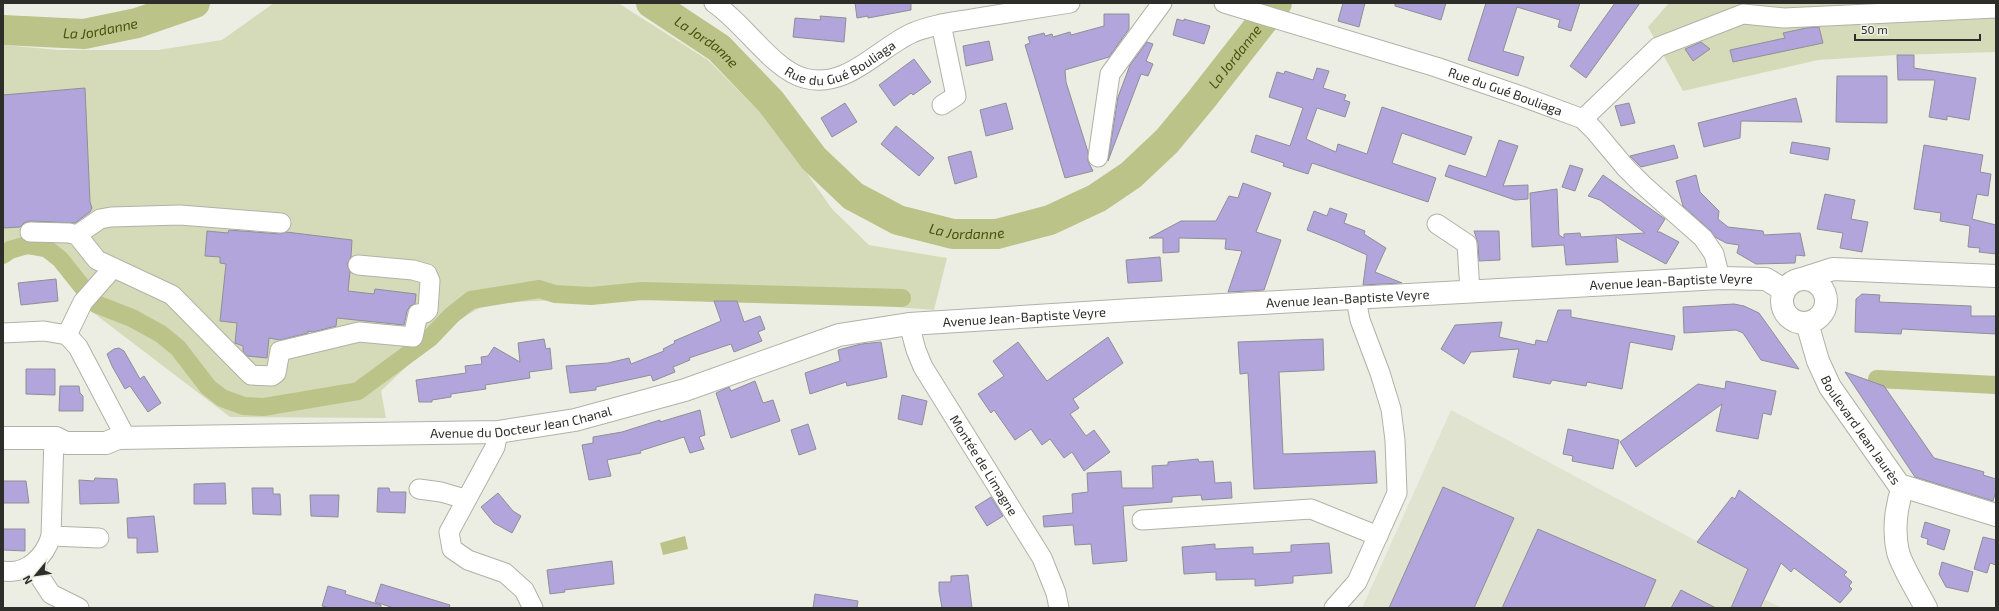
<svg xmlns="http://www.w3.org/2000/svg" width="1999" height="611" viewBox="0 0 1999 611" font-family="'Exo 2',sans-serif">
  <style>
    .built { fill: #e0e3d0 }
    .green { fill: #d5dbb8 }
    .water { fill: #bbc389 }
    .lines { fill: none; stroke-linecap: round; stroke-linejoin: round }
    .canal { stroke: #bbc389; stroke-width: 18 }
    .river { stroke: #bbc389; stroke-width: 30 }
    .building { fill: #b1a5dc; stroke: #908e98 }
    .minor-casing { stroke: #b0b2a7; stroke-width: 21 }
    .major-casing { stroke: #b0b2a7; stroke-width: 24 }
    .minor { stroke: #fff; stroke-width: 19 }
    .major { stroke: #fff; stroke-width: 22 }
    .labels { text-anchor: middle; stroke-width: 3; stroke-linejoin: round; paint-order: stroke }
    .street-label { font-size: 13px; fill: #2d2e29; stroke: #eceee3 }
    .water-label { font-size: 14px; font-style: italic; fill: #4a500c; stroke: #eceee3 }
  </style>
  <rect width="100%" height="100%" fill="#eceee3"/>
  <polygon class="built" points="1451,410 1753,571 1745,591 1783,608 1362,608"/>
  <g class="green">
    <polygon points="274,3 618,3 708,60 773,125 832,209 869,245 947,258 934,310 830,302 629,297 488,303 450,325 381,391 386,418 230,417 91,311 52,259 24,253 3,261 3,45 59,50 158,50 222,40"/>
    <polygon points="1669,3 1996,3 1996,52 1897,55 1818,60 1683,91 1648,27"/>
  </g>
  <polygon class="water" points="685,536 688,549 663,555 660,543"/>
  <g class="lines">
    <g class="canal">
      <polyline points="3,255 10,250 27,245 46,248 60,259 96,304 132,318 161,334 178,348 208,387 222,398 244,406 263,407 358,391 430,338 452,315 471,300 539,289 555,294 591,296 642,291 902,298"/>
      <polyline points="1877,379 1996,385"/>
    </g>
    <g class="river">
      <path id="s1" d="M 651,3 L 719,48 L 771,102 L 814,159 L 853,196 L 898,220 L 953,234 L 997,234 L 1050,220 L 1097,198 L 1131,175 L 1167,141 L 1201,100 L 1277,3"/>
      <path id="s2" d="M 3,30 L 84,34 L 137,23 L 195,3"/>
    </g>
  </g>
  <g class="building">
    <polygon points="855,3 911,3 911,10 868,18 868,16 857,18"/>
    <polygon points="1343,3 1365,3 1359,27 1338,21"/>
    <polygon points="1395,3 1446,3 1441,20 1395,6"/>
    <polygon points="1486,3 1580,3 1571,31 1558,27 1560,20 1517,7 1503,51 1524,57 1518,76 1468,60"/>
    <polygon points="1615,3 1640,3 1586,78 1570,66"/>
    <polygon points="1104,14 1129,14 1129,29 1109,57 1065,70 1066,82 1088,152 1088,161 1093,171 1065,178 1025,45 1030,43 1028,37 1044,33 1045,36 1052,34 1053,37 1070,32 1071,35 1104,26"/>
    <polygon points="820,16 846,18 844,42 793,37 795,18 821,20"/>
    <polygon points="1177,19 1184,21 1184,19 1210,26 1204,44 1173,35"/>
    <polygon points="1819,27 1823,43 1733,62 1730,50 1785,38 1783,33 1806,28"/>
    <polygon points="989,41 993,60 966,66 963,46"/>
    <polygon points="1147,42 1153,44 1146,61 1153,64 1148,76 1141,74 1108,161 1118,97 1130,65"/>
    <polygon points="1701,42 1710,49 1693,61 1685,49"/>
    <polygon points="1897,55 1914,55 1914,68 1976,78 1969,120 1947,116 1947,120 1929,117 1935,80 1898,80"/>
    <polygon points="914,59 931,82 913,95 911,93 894,106 879,85"/>
    <polygon points="1317,68 1329,71 1323,88 1346,95 1344,100 1350,102 1345,117 1317,108 1306,139 1336,152 1338,144 1367,154 1382,107 1472,137 1465,155 1402,133 1392,163 1436,178 1428,202 1312,163 1308,174 1283,166 1284,163 1251,152 1256,135 1290,146 1303,108 1269,97 1277,72 1284,74 1285,71 1313,80"/>
    <polygon points="1837,76 1887,76 1887,123 1836,122"/>
    <polygon points="85,88 90,202 92,208 90,212 75,223 30,221 24,223 20,227 3,228 3,95"/>
    <polygon points="1796,98 1802,122 1741,121 1740,138 1704,147 1698,123"/>
    <polygon points="845,103 857,122 832,137 821,118"/>
    <polygon points="1006,103 1013,129 986,136 980,110"/>
    <polygon points="1629,103 1635,123 1621,126 1615,106"/>
    <polygon points="896,126 934,158 919,176 881,144"/>
    <polygon points="1499,140 1518,146 1503,186 1528,185 1528,199 1515,200 1445,176 1449,165 1486,177"/>
    <polygon points="1792,142 1830,148 1828,160 1790,153"/>
    <polygon points="1674,145 1678,158 1641,167 1630,156"/>
    <polygon points="1924,145 1983,155 1980,172 1991,174 1988,196 1977,194 1972,219 1996,225 1996,254 1979,252 1980,248 1968,247 1970,226 1940,221 1941,213 1914,209"/>
    <polygon points="971,151 977,177 955,184 948,157"/>
    <polygon points="1570,165 1583,169 1575,191 1562,187"/>
    <polygon points="1603,175 1665,219 1657,232 1660,232 1679,242 1666,264 1616,237 1618,262 1566,265 1564,245 1532,247 1530,193 1557,189 1559,235 1564,238 1564,234 1580,233 1581,237 1645,233 1600,200 1588,196"/>
    <polygon points="1696,175 1700,192 1719,211 1718,219 1728,227 1763,231 1764,235 1800,233 1805,256 1796,255 1795,263 1756,264 1737,253 1739,245 1726,243 1715,237 1710,230 1683,206 1676,181"/>
    <polygon points="1243,183 1271,193 1256,232 1281,240 1264,290 1228,292 1242,251 1225,249 1226,239 1179,238 1179,252 1163,253 1163,238 1149,238 1181,221 1216,221 1229,196 1238,198"/>
    <polygon points="1825,194 1855,200 1851,219 1868,222 1862,252 1840,248 1843,233 1817,229"/>
    <polygon points="1330,208 1347,214 1344,223 1365,231 1364,234 1386,248 1375,272 1402,283 1363,285 1367,255 1338,242 1307,230 1314,211 1327,216"/>
    <polygon points="229,230 280,234 286,232 352,240 351,257 347,264 350,272 348,291 374,294 375,289 416,294 415,304 410,306 407,311 404,325 337,318 336,326 313,332 308,331 308,333 280,340 269,338 267,358 247,356 243,351 243,346 235,343 237,323 220,321 226,264 220,263 220,257 205,256 207,231 228,233"/>
    <polygon points="1474,231 1499,231 1500,260 1479,261 1478,243"/>
    <polygon points="1160,257 1162,281 1128,283 1126,260"/>
    <polygon points="56,279 58,301 21,305 18,283"/>
    <polygon points="1862,294 1880,295 1879,302 1971,306 1971,316 1996,316 1996,334 1902,329 1901,334 1855,332 1856,299"/>
    <polygon points="714,301 737,301 744,322 760,316 765,329 758,332 762,341 734,352 731,344 689,358 690,360 673,367 675,372 653,381 651,375 596,387 596,390 570,393 566,366 608,363 629,358 631,364 664,351 663,349 675,343 674,341 721,321"/>
    <polygon points="1734,304 1744,306 1759,313 1799,369 1761,360 1743,333 1736,330 1684,333 1683,307"/>
    <polygon points="1558,310 1571,310 1571,317 1675,336 1672,350 1630,342 1622,389 1587,382 1586,386 1552,380 1550,384 1513,377 1519,349 1471,352 1464,364 1441,349 1455,325 1502,322 1499,337 1535,345 1536,340 1547,342"/>
    <polygon points="1108,337 1123,363 1073,399 1079,408 1070,414 1086,436 1094,430 1110,452 1084,471 1072,452 1064,458 1050,439 1042,445 1031,429 1015,440 994,410 991,413 978,394 1004,376 993,361 1018,342 1047,381"/>
    <polygon points="544,339 546,349 550,348 552,369 529,372 530,378 485,385 486,389 451,394 451,397 432,400 432,402 419,402 416,380 466,373 465,366 482,364 481,357 488,356 494,347 520,362 518,343"/>
    <polygon points="1323,339 1324,370 1279,372 1283,454 1375,451 1377,483 1254,489 1248,373 1240,374 1238,342"/>
    <polygon points="881,342 887,377 847,386 846,382 810,394 805,373 840,361 838,350 861,344"/>
    <polygon points="119,348 124,351 140,379 144,376 161,403 148,412 130,386 125,389 112,366 107,354 114,349"/>
    <polygon points="26,369 55,369 55,395 26,394"/>
    <polygon points="1845,372 1884,386 1934,458 1984,472 1983,475 1996,479 1996,491 1993,501 1915,477"/>
    <polygon points="755,381 763,403 773,400 780,421 731,438 716,393 729,387 731,391"/>
    <polygon points="1726,381 1776,391 1771,415 1763,413 1758,439 1716,431 1722,404 1636,467 1620,442 1698,384 1725,389"/>
    <polygon points="60,386 79,386 80,393 83,396 83,411 59,411"/>
    <polygon points="902,395 927,401 922,425 898,419"/>
    <polygon points="700,410 705,435 699,437 704,449 690,453 684,437 640,451 641,453 607,460 611,476 589,480 582,445 593,443 593,437 622,432 660,420 660,422"/>
    <polygon points="808,424 816,449 799,455 791,430"/>
    <polygon points="1568,429 1619,440 1613,469 1572,461 1573,456 1563,454"/>
    <polygon points="1198,459 1199,462 1213,461 1215,483 1231,482 1232,498 1202,500 1201,495 1172,497 1172,502 1123,506 1127,561 1093,564 1091,544 1075,545 1073,525 1044,527 1043,516 1073,513 1072,494 1088,492 1087,473 1121,471 1122,488 1153,488 1152,466 1168,465 1168,462"/>
    <polygon points="95,478 117,479 119,503 80,504 79,480 94,481"/>
    <polygon points="3,481 26,481 29,503 3,503"/>
    <polygon points="225,483 226,504 194,504 194,484"/>
    <polygon points="1443,487 1514,518 1474,608 1389,608"/>
    <polygon points="252,488 273,488 273,494 280,494 281,515 253,514"/>
    <polygon points="378,488 389,488 390,492 406,492 405,513 377,512"/>
    <polygon points="1739,490 1847,572 1844,575 1852,582 1849,586 1852,589 1840,603 1794,568 1791,572 1781,563 1760,608 1731,608 1748,569 1697,542 1732,497 1735,499"/>
    <polygon points="498,493 513,511 521,516 512,533 494,523 481,507"/>
    <polygon points="310,495 339,495 338,517 311,516"/>
    <polygon points="991,497 1003,516 987,526 975,507"/>
    <polygon points="154,516 158,552 137,553 137,538 128,538 127,518"/>
    <polygon points="1925,522 1950,530 1944,550 1927,544 1928,539 1921,537"/>
    <polygon points="3,529 25,529 25,551 3,550"/>
    <polygon points="1538,529 1656,580 1644,608 1502,608"/>
    <polygon points="1983,537 1996,540 1996,565 1990,563 1987,573 1974,569"/>
    <polygon points="1329,543 1332,573 1293,576 1293,583 1255,586 1255,579 1216,580 1216,572 1184,574 1182,547 1215,544 1215,549 1253,547 1253,554 1291,552 1291,545"/>
    <polygon points="612,561 614,584 564,590 565,592 550,594 547,570"/>
    <polygon points="1942,562 1973,572 1968,592 1946,587 1939,574"/>
    <polygon points="968,575 972,608 942,608 939,591 939,582 951,582 951,576"/>
    <polygon points="381,584 450,605 449,608 394,608 375,602"/>
    <polygon points="328,586 346,591 345,594 381,605 381,608 331,608 322,606"/>
    <polygon points="1681,590 1716,608 1671,608"/>
    <polygon points="815,594 858,601 857,608 813,608"/>
  </g>
  <g class="lines">
    <defs>
      <g id="minor">
        <path id="s3" d="M 714,3 C 743,22 773,70 804,78 C 846,90 877,49 912,33 C 933,24 955,22 977,18 C 1008,13 1039,8 1070,3"/>
        <path id="s4" d="M 1224,3 L 1436,67 L 1518,95 L 1583,119 L 1594,130 L 1625,167 L 1642,184 L 1703,238 L 1714,254 L 1720,278"/>
        <polyline points="941,24 956,96 942,105"/>
        <polyline points="1583,119 1658,47 1743,14 1784,18 1996,8"/>
        <polyline points="1098,157 1110,74 1162,3"/>
        <polyline points="1437,224 1467,244 1470,291"/>
        <polyline points="30,232 69,233 77,235 97,260 172,295 251,375 272,376 276,373 280,351 359,332 413,337 418,314 425,313 428,310 430,281 427,274 413,270 358,265"/>
        <polyline points="77,235 100,219 111,217 180,215 281,223"/>
        <path id="s5" d="M 909,324 L 916,350 L 923,367 L 1042,558 L 1056,593 L 1059,608"/>
        <polyline points="3,333 44,331 67,335 78,347 126,438"/>
        <polyline points="67,335 83,302 113,268"/>
        <polyline points="498,432 495,447 449,532 452,549 468,560 505,573 524,590 533,608"/>
        <polyline points="419,489 441,492 465,499"/>
        <polyline points="1142,520 1311,509 1378,536"/>
        <polyline points="51,536 99,538"/>
        <polyline points="32,565 51,594 79,608"/>
        <path d="M 3,571 C 26,575 45,557 51,536 L 54,438"/>
        <polyline points="1334,608 1357,582 1397,493 1395,440 1391,409 1380,373 1360,320 1356,299"/>
      </g>
      <g id="major">
        <polyline points="1805,278 1833,269 1996,276"/>
        <circle cx="1804" cy="301" r="22"/>
        <path id="s6" d="M 1807,323 L 1818,361 L 1830,387 L 1899,485 L 1996,515"/>
        <path id="s7" d="M 3,438 L 56,438 L 66,443 L 106,443 L 118,438 L 498,432 L 575,420 L 685,390 L 839,335 L 909,324 L 1132,310 L 1720,278 L 1766,279 L 1784,290"/>
        <path d="M 1903,487 C 1896,506 1893,531 1898,552 C 1901,565 1919,594 1926,608"/>
      </g>
    </defs>
    <use href="#minor" class="minor-casing"/>
    <use href="#major" class="major-casing"/>
    <use href="#minor" class="minor"/>
    <use href="#major" class="major"/>
  </g>
  <g class="labels">
    <g class="street-label">
      <text dy="5" stroke="none"><textPath href="#s3" startOffset="158">Rue du Gué Bouliaga</textPath></text>
      <text dy="5" stroke="none"><textPath href="#s4" startOffset="295">Rue du Gué Bouliaga</textPath></text>
      <text dy="5" stroke="none"><textPath href="#s7" startOffset="1687">Avenue Jean-Baptiste Veyre</textPath></text>
      <text dy="5" stroke="none"><textPath href="#s7" startOffset="1363">Avenue Jean-Baptiste Veyre</textPath></text>
      <text dy="5" stroke="none"><textPath href="#s7" startOffset="1039">Avenue Jean-Baptiste Veyre</textPath></text>
      <text dy="5" stroke="none"><textPath href="#s7" startOffset="521">Avenue du Docteur Jean Chanal</textPath></text>
      <text dy="5" stroke="none"><textPath href="#s6" startOffset="121">Boulevard Jean Jaurès</textPath></text>
      <text dy="5" stroke="none"><textPath href="#s5" startOffset="161">Montée de Limagne</textPath></text>
    </g>
    <g class="water-label">
      <text dy="5" stroke="none"><textPath href="#s2" startOffset="98">La Jordanne</textPath></text>
      <text dy="5" stroke="none"><textPath href="#s1" startOffset="68">La Jordanne</textPath></text>
      <text dy="5" stroke="none"><textPath href="#s1" startOffset="739">La Jordanne</textPath></text>
      <text dy="5" stroke="none"><textPath href="#s1" startOffset="403">La Jordanne</textPath></text>
    </g>
  </g>
  <rect width="1999" height="611" fill="none" stroke="#2d2e29" stroke-width="8"/>
  <g transform="translate(36 575) rotate(241)" stroke="#eceee3" stroke-width="3" paint-order="stroke">
  <path d="M0-3L7 15L0 10L-7 15Z" fill="#2d2e29"/>
  <text y="-6" font-size="11" font-weight="bold" text-anchor="middle" fill="#2d2e29">N</text>
  </g>
  <path d="M1855 34v6h125v-6" fill="none" stroke="#2d2e29" stroke-width="2"/>
  <text x="1861" y="34" font-size="12" fill="#2d2e29" stroke="#eceee3" stroke-width="3" paint-order="stroke">50 m</text>
</svg>
